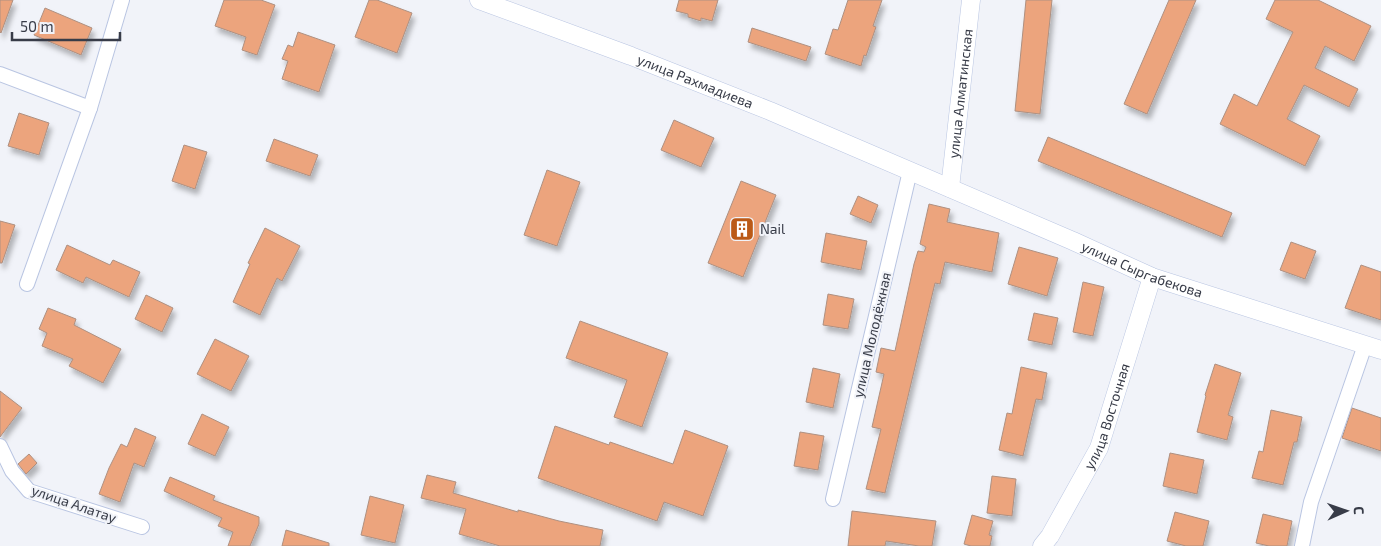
<svg xmlns="http://www.w3.org/2000/svg" width="1381" height="546" viewBox="0 0 1381 546" font-family="'Exo 2',sans-serif">
  <style>
    .building { fill: #eca47d; stroke: #ae9081; filter: url(#shadow) }
    .lines { fill: none; stroke-linecap: round; stroke-linejoin: round }
    .minor-casing { stroke: #b9c5e2; stroke-width: 16 }
    .tertiary-casing { stroke: #b9c5e2; stroke-width: 19 }
    .minor { stroke: #fff; stroke-width: 14 }
    .tertiary { stroke: #fff; stroke-width: 18 }
    .labels { text-anchor: middle; stroke-width: 4; stroke-linejoin: round; paint-order: stroke }
    .street-label { font-size: 14px; fill: #383c48; stroke: #f1f3f9 }
    .poi-label { font-size: 14px; fill: #383c48; stroke: #f1f3f9; text-anchor: start }
  </style>
  <defs>
    <filter id="shadow"><feDropShadow dx="3" dy="5.5" stdDeviation="2.5" flood-color="#0004"/></filter>
  </defs>
  <rect width="100%" height="100%" fill="#f1f3f9"/>
  <g class="building">
    <polygon points="0,0 13,0 1,33 0,32"/>
    <polygon points="224,0 261,0 275,5 257,55 242,50 246,37 215,26"/>
    <polygon points="369,0 377,0 412,13 397,53 355,37"/>
    <polygon points="679,0 718,0 712,21 701,18 701,21 688,17 688,14 676,11"/>
    <polygon points="848,0 882,0 873,26 876,27 866,56 864,55 861,66 825,54 833,29 838,30"/>
    <polygon points="1026,0 1052,0 1040,114 1015,111"/>
    <polygon points="1169,0 1196,0 1147,114 1124,104"/>
    <polygon points="1275,0 1318,0 1371,26 1354,61 1325,46 1315,68 1358,89 1349,107 1304,85 1287,119 1320,136 1305,166 1220,124 1234,94 1257,106 1293,32 1266,19"/>
    <polygon points="45,8 92,28 81,55 34,35"/>
    <polygon points="752,28 811,47 806,61 748,42"/>
    <polygon points="298,32 335,45 319,92 282,79 288,61 282,59 288,45 293,47"/>
    <polygon points="19,113 49,123 39,155 8,146"/>
    <polygon points="674,120 714,138 701,167 661,150"/>
    <polygon points="1048,137 1232,213 1222,237 1038,161"/>
    <polygon points="274,139 318,155 310,176 266,161"/>
    <polygon points="184,145 207,152 195,189 172,181"/>
    <polygon points="547,170 580,182 557,246 524,235"/>
    <polygon points="741,181 776,195 743,277 708,263"/>
    <polygon points="858,196 878,205 871,223 850,214"/>
    <polygon points="929,204 950,209 947,222 999,233 992,272 945,262 940,284 935,283 885,493 866,489 881,429 872,427 884,374 876,372 881,348 895,351 914,264 918,251 924,252 926,247 920,244"/>
    <polygon points="0,221 15,225 2,263 0,263"/>
    <polygon points="265,228 300,246 282,281 277,278 260,315 233,302 250,264 248,263"/>
    <polygon points="826,233 867,241 861,270 821,262"/>
    <polygon points="1291,242 1316,251 1305,279 1280,270"/>
    <polygon points="67,245 110,265 113,260 140,272 129,297 86,277 83,283 56,270"/>
    <polygon points="1019,247 1058,258 1047,296 1008,284"/>
    <polygon points="1361,265 1381,272 1381,320 1345,308"/>
    <polygon points="1083,282 1104,287 1093,336 1073,332"/>
    <polygon points="828,294 854,299 848,329 823,325"/>
    <polygon points="146,295 173,308 162,332 135,319"/>
    <polygon points="48,308 76,319 74,325 121,349 103,383 69,366 73,359 42,346 47,333 39,329"/>
    <polygon points="1034,313 1058,318 1052,345 1028,340"/>
    <polygon points="580,321 668,353 642,427 614,417 627,380 566,358"/>
    <polygon points="215,339 249,356 231,391 197,374"/>
    <polygon points="1215,364 1241,373 1228,415 1233,417 1227,440 1197,432 1206,396 1205,395"/>
    <polygon points="1021,367 1047,373 1042,400 1036,399 1023,456 999,450 1007,413 1012,414"/>
    <polygon points="813,368 840,374 833,408 806,402"/>
    <polygon points="0,391 22,408 0,437"/>
    <polygon points="1352,408 1381,418 1381,451 1342,438"/>
    <polygon points="1271,410 1302,417 1297,442 1294,442 1283,485 1252,478 1259,451 1263,452"/>
    <polygon points="202,414 229,427 215,456 188,444"/>
    <polygon points="555,426 609,445 610,442 673,464 685,430 728,446 703,516 664,502 657,521 538,478"/>
    <polygon points="135,428 156,437 144,467 134,463 120,502 99,494 109,468 121,444 127,447"/>
    <polygon points="800,432 824,436 818,470 794,466"/>
    <polygon points="1170,453 1204,460 1197,494 1163,486"/>
    <polygon points="29,454 37,463 26,474 18,464"/>
    <polygon points="427,475 456,482 453,493 518,512 518,510 559,521 603,530 600,546 500,546 459,534 466,509 421,498"/>
    <polygon points="992,476 1016,479 1012,516 987,513"/>
    <polygon points="170,477 215,496 213,500 259,517 259,524 250,546 228,546 233,532 218,526 222,518 164,491"/>
    <polygon points="370,496 404,505 395,543 361,535"/>
    <polygon points="852,511 936,521 932,546 919,546 886,541 885,546 848,546"/>
    <polygon points="1175,512 1209,521 1203,546 1186,546 1167,541"/>
    <polygon points="1263,514 1292,521 1287,546 1269,546 1256,543"/>
    <polygon points="972,515 993,521 989,535 992,536 990,546 971,546 964,544"/>
    <polygon points="286,530 329,543 329,546 282,546"/>
  </g>
  <g class="lines">
    <defs>
      <g id="minor">
        <polyline points="0,74 90,108"/>
        <polyline points="27,284 90,108 122,0"/>
        <polyline points="0,446 12,471 29,491 142,527"/>
        <polyline points="833,499 910,171"/>
        <polyline points="1302,546 1311,502 1365,345"/>
      </g>
      <g id="tertiary">
        <path id="s1" d="M 479,0 L 631,56 L 770,111 L 1073,241 L 1152,277 L 1381,350"/>
        <path id="s2" d="M 950,188 L 971,0"/>
        <path id="s3" d="M 1042,546 L 1050,536 L 1099,448 L 1152,277"/>
      </g>
    </defs>
    <use href="#minor" class="minor-casing"/>
    <use href="#tertiary" class="tertiary-casing"/>
    <use href="#minor" class="minor"/>
    <use href="#tertiary" class="tertiary"/>
  </g>
  <defs>
    <symbol id="building-square" viewBox="-11 -11 22 22"><rect x="-9" y="-9" width="18" height="18" rx="4" fill="#bb5a17" stroke="#f1f3f9"/><path d="M-4-6H4V6H1V3H-1V6H-4ZM-2.5-4.3h1.7v1.8h-1.7ZM.8-4.3h1.7v1.8H.8ZM-2.5-1h1.7V.8h-1.7ZM.8-1h1.7V.8H.8Z" fill="#fff"/></symbol>
  </defs>
  <g fill-rule="evenodd">
    <use href="#building-square" x="728" y="215" width="28" height="28"/>
  </g>
  <g class="labels">
    <g class="street-label">
      <text dy="5" stroke="none"><textPath href="#s1" startOffset="231">улица Рахмадиева</textPath></text>
      <text dy="5" stroke="none"><textPath href="#s2" startOffset="95">улица Алматинская</textPath></text>
      <text dy="5" stroke="none"><textPath href="#s1" startOffset="716">улица Сыргабекова</textPath></text>
      <text transform="translate(872 335) rotate(-77)" y="5">улица Молодёжная</text>
      <text dy="5" stroke="none"><textPath href="#s3" startOffset="146">улица Восточная</textPath></text>
      <text transform="translate(74 504) rotate(19)" y="5">улица Алатау</text>
    </g>
    <g class="poi-label">
      <text x="760" y="234">Nail</text>
    </g>
  </g>
  <g transform="translate(1346 511) rotate(88)" stroke="#f1f3f9" stroke-width="4" paint-order="stroke">
  <path d="M0-4L9 19L0 12L-9 19Z" fill="#383c48"/>
  <text y="-8" font-size="14" font-weight="bold" text-anchor="middle" fill="#383c48">С</text>
  </g>
  <path d="M12 32v8h108v-8" fill="none" stroke="#383c48" stroke-width="2.5"/>
  <text x="20" y="32" font-size="15" fill="#383c48" stroke="#f1f3f9" stroke-width="4" paint-order="stroke">50 m</text>
</svg>
